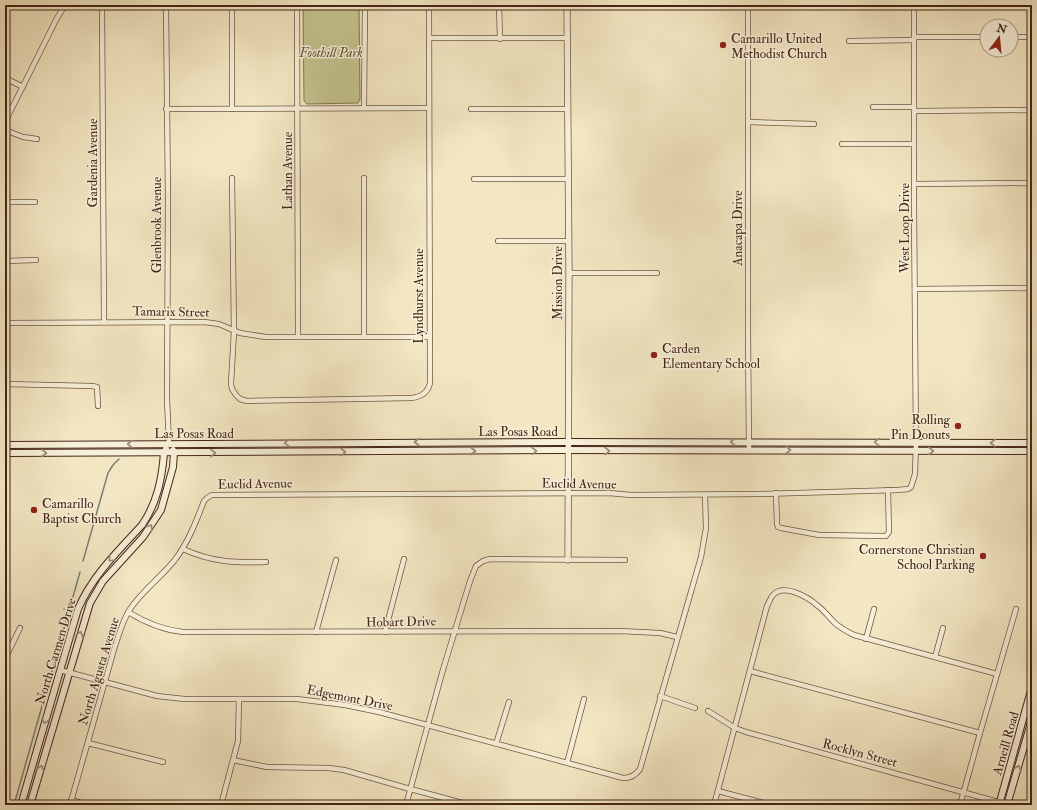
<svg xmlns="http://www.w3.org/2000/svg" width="1037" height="810" viewBox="0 0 1037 810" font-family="'IM FELL Double Pica',serif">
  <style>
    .park { fill: #c3c38e; stroke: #847452 }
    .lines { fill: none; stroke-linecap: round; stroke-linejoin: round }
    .stream { stroke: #798176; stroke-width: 1.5 }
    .minor-casing { stroke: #705641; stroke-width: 6 }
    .tertiary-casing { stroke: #705641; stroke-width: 7 }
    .secondary-casing { stroke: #452516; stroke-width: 8 }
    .minor { stroke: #f7efd8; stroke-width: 4.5 }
    .tertiary { stroke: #f7efd8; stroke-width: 5.5 }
    .secondary { stroke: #f7efd8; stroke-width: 6 }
    .oneway { stroke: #9e8a77 }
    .poi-dot { fill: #8f2418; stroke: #f7efd8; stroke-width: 1.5 }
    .labels { text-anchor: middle; stroke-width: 3; stroke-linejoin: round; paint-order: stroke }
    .poi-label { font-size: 13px; fill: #452516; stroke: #f7efd8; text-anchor: start }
    .park-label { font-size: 13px; font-style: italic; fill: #644c34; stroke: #f7efd8 }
    .street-label { font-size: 13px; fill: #452516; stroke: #f7efd8 }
  </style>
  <rect width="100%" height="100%" fill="#f3e7c3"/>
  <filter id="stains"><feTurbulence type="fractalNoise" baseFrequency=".005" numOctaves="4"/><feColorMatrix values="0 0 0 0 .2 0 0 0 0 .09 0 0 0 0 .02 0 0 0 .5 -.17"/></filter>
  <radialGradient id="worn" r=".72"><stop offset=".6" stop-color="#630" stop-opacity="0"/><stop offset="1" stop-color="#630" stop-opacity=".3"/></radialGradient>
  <polygon class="park" points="303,5 359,5 360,99 358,103 307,104 304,101"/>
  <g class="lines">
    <g class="stream">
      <polyline points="83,561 108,473 113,465 119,459"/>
      <polyline points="14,805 80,572"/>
    </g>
    <defs>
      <g id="minor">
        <polyline points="102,5 104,322"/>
        <polyline points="166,5 168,200 167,399 169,444"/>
        <polyline points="297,5 298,337"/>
        <polyline points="499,5 500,39"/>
        <polyline points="748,5 748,333 749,450"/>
        <polyline points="914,37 987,37"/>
        <polyline points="1011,37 1032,37"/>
        <polyline points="429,38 567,38"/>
        <polyline points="849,41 914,40"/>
        <polyline points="5,78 23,87"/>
        <polyline points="873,107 914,107"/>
        <polyline points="364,108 365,5"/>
        <polyline points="166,109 429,108"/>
        <polyline points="232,109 232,5"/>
        <polyline points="471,109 567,109"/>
        <polyline points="914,111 1032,110"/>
        <polyline points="5,122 56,20 65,5"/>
        <polyline points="748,122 814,124"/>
        <polyline points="5,130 23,137 37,139"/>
        <polyline points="842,144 914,144"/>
        <path d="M 232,178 L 234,331 L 231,384 L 232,389 L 236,395 L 240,399 L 247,401 L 411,398 C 421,397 428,393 430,383 L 429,5"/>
        <polyline points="474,179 568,179"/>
        <polyline points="915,184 1032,183"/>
        <polyline points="5,202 35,202"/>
        <polyline points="498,241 568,241"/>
        <polyline points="5,261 36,260"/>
        <polyline points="569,273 657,273"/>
        <polyline points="915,289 1032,288"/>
        <polyline points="5,323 204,322 219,324 240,333 266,337 429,337"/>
        <polyline points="364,337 364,178"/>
        <polyline points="5,384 92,386 97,387 98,406"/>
        <polyline points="776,493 777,524 778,527 781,528 819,535 886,536 889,532 888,490"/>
        <path d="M 183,549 C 211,562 235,563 266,562"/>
        <path d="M 128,612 C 146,623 163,630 183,632 L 620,631 L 660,633 L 677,637"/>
        <polyline points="316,632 336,560"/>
        <polyline points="385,632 404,559"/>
        <polyline points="866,639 874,609"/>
        <polyline points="935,657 943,628"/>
        <polyline points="5,659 20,628"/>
        <path d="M 60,670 L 157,696 L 184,699 L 297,699 L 345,705 L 379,712 L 623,778 C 630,778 636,775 640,769 L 701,557 L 706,528 L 705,495"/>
        <polyline points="750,671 980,733"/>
        <polyline points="660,696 695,708"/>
        <polyline points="708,711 735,728 746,732 1009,805"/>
        <polyline points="88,743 163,762"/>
        <polyline points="496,744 509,702"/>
        <polyline points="233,760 267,767 329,768 344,770 403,787 470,805"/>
        <polyline points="567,763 584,699"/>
        <polyline points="718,791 771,805"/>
        <polyline points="71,800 88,805"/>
        <path d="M 70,805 L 115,646 C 119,634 123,620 130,609 C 142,591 160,578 174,561 C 188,543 196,522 204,501 L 207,498 L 212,495 L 609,493 L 631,495 L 758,494 L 898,490 L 908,489 L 911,487 L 915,474 L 916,443 L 914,208 L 914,5"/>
        <polyline points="221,805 238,741 239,699"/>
        <polyline points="406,805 442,673 470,581 476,566 483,561 490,559 625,560"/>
        <path d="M 714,805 L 767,606 C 769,603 770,598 773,595 C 784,583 808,597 818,606 C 825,611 829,618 836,624 C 842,629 848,632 854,635 L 997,674"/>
        <polyline points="960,805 980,733 1016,609"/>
      </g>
      <polyline id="tertiary" points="567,5 569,273 568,560"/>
      <g id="secondary">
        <polyline points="5,445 568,442 1032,443"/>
        <polyline points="5,453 561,450 1032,451"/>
        <path d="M 21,805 L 78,609 C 92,576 118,551 142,525 C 157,503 162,479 164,453 L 166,449"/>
        <polyline points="30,805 90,603 103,581 143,537 161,510 173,467 174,453 173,450"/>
        <polyline points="999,805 1032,687"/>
        <polyline points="1007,805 1032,719"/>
      </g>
    </defs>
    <use href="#minor" class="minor-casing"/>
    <use href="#tertiary" class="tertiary-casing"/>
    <use href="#secondary" class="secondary-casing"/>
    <use href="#minor" class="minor"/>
    <use href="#tertiary" class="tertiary"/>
    <use href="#secondary" class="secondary"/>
  </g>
  <defs><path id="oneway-chevron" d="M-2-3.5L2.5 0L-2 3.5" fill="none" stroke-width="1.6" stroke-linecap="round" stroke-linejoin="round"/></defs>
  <g class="oneway">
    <use href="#oneway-chevron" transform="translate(417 442) rotate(180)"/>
    <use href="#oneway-chevron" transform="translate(733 442) rotate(-180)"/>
    <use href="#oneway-chevron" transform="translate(877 442) rotate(-179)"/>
    <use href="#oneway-chevron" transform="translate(287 443) rotate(179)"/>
    <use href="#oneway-chevron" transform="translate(993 443) rotate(180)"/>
    <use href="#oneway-chevron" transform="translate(130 444) rotate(180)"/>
    <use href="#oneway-chevron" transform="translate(788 450)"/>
    <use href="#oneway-chevron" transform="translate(473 451)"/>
    <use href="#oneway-chevron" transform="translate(534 451)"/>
    <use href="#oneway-chevron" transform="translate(607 451)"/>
    <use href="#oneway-chevron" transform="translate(931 451)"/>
    <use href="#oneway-chevron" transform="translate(343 452)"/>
    <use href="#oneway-chevron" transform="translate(44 453)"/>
    <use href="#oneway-chevron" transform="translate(213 453)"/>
    <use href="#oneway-chevron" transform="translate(150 527) rotate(-57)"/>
    <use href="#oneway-chevron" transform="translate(111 559) rotate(133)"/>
    <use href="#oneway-chevron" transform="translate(80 634) rotate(-74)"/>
    <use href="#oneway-chevron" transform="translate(45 721) rotate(106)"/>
    <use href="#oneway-chevron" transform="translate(41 768) rotate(-74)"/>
    <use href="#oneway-chevron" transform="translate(1018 768) rotate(-74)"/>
  </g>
  <g class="poi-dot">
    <circle cx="723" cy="45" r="4"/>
    <circle cx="654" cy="355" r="4"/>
    <circle cx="958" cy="426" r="4"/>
    <circle cx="34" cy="510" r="4"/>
    <circle cx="983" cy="556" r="4"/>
  </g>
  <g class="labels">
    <g class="poi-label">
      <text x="731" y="43">Camarillo United<tspan x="731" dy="15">Methodist Church</tspan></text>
      <text x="662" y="353">Carden<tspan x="662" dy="15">Elementary School</tspan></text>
      <text x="950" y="424" text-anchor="end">Rolling<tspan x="950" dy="15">Pin Donuts</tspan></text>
      <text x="42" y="508">Camarillo<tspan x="42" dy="15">Baptist Church</tspan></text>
      <text x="975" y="554" text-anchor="end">Cornerstone Christian<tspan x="975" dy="15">School Parking</tspan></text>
    </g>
    <g class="park-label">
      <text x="331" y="57">Foothill Park</text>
    </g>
    <g class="street-label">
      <text transform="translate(92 163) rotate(-90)" y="5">Gardenia Avenue</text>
      <text transform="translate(287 171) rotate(-90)" y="5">Lathan Avenue</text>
      <text transform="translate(156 225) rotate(-90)" y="5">Glenbrook Avenue</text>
      <text transform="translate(737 228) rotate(-90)" y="5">Anacapa Drive</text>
      <text transform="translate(904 228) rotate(-90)" y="5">West Loop Drive</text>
      <text transform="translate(557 283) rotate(-90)" y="5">Mission Drive</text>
      <text transform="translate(418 296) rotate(-90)" y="5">Lyndhurst Avenue</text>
      <text transform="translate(171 311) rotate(1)" y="5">Tamarix Street</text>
      <text x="518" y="436">Las Posas Road</text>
      <text x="194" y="438">Las Posas Road</text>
      <text transform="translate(255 483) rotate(-1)" y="5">Euclid Avenue</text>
      <text transform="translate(579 483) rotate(1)" y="5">Euclid Avenue</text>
      <text transform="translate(401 621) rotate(-1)" y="5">Hobart Drive</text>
      <text transform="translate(55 651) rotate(-73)" y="5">North Carmen Drive</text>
      <text transform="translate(98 671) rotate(-73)" y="5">North Agusta Avenue</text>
      <text transform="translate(350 697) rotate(11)" y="5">Edgemont Drive</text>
      <text transform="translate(1005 743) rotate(-74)" y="5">Arneill Road</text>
      <text transform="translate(860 752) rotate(15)" y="5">Rocklyn Street</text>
    </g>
  </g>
  <rect width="1037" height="810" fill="none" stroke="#f3e7c3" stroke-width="20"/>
  <rect x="6" y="6" width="1025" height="798" fill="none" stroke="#452516" stroke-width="2"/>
  <rect x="10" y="10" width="1017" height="790" fill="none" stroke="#452516"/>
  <g transform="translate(999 38) rotate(16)"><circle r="19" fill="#f7efd8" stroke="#b09e8a"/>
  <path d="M0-3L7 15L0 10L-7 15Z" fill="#8f2418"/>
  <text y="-6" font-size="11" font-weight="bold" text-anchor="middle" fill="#452516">N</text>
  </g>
  <rect width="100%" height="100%" filter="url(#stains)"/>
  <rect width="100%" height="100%" fill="url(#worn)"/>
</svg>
